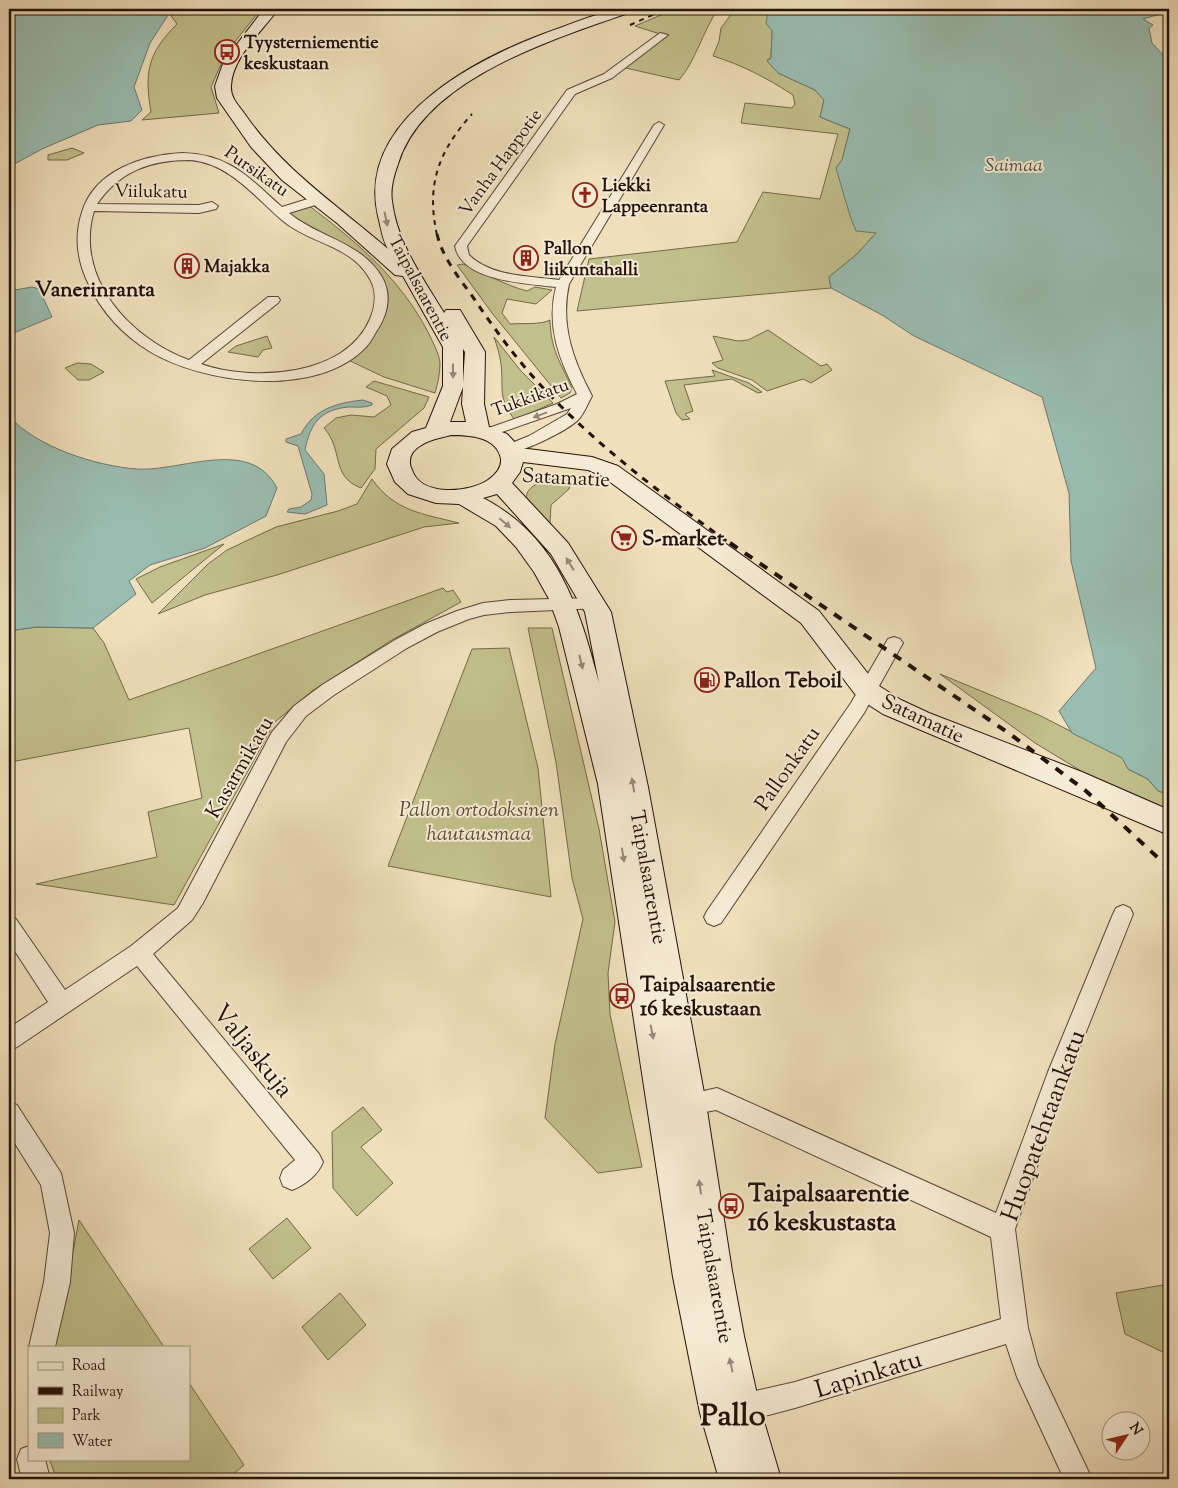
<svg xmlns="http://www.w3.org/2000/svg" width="1178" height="1488" viewBox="0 0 1178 1488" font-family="'Sorts Mill Goudy',serif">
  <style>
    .green { fill: #c1bf8b; stroke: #72684a }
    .water { fill: #9abdb1; stroke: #6a786e }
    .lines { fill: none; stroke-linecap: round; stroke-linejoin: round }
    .street-casing { stroke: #564436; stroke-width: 2 }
    .secondary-casing { stroke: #23110a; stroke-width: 2 }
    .street { fill: #f5ead3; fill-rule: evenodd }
    .secondary { fill: #f5ead3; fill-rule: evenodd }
    .rail-far2 { stroke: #23110a; stroke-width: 2; stroke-dasharray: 5 5; stroke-linecap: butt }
    .rail-far1 { stroke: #23110a; stroke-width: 3; stroke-dasharray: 7 7; stroke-linecap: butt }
    .rail { stroke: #23110a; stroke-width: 4; stroke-dasharray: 9 9; stroke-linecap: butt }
    .oneway { fill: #968879 }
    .labels { text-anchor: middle; stroke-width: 4; stroke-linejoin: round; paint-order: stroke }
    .far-poi-label { font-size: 18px; font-weight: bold; fill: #23110a; stroke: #f5ead3; text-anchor: start }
    .far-street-label { font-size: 18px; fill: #23110a; stroke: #f5ead3 }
    .far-water-label { font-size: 19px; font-style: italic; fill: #4d4d44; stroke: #f5ead3 }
    .far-district-label { font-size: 21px; font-weight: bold; fill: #23110a; stroke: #f5ead3 }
    .street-label { font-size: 21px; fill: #23110a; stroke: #f5ead3 }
    .poi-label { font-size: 21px; font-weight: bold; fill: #23110a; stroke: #f5ead3; text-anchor: start }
    .park-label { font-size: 21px; font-style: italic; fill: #5a4e37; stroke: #f5ead3 }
    .near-street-label { font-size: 25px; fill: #23110a; stroke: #f5ead3 }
    .near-poi-label { font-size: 25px; font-weight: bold; fill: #23110a; stroke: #f5ead3; text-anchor: start }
    .near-district-label { font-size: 31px; font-weight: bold; fill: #23110a; stroke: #f5ead3 }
  </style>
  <rect width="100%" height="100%" fill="#efdfbb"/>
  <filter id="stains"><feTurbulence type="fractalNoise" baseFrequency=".004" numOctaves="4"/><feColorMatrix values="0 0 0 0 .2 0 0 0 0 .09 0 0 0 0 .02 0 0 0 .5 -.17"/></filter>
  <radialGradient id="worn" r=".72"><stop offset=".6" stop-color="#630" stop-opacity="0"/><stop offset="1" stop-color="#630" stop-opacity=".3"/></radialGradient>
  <g class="green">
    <path d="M 166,9 L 261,9 L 226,53 L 211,87 L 219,113 L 142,120 L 151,112 C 144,72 148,53 177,24 Z"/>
    <path d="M 675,9 L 718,9 C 703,31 695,62 679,80 L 621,67 L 663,35 L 635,26 Z"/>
    <path d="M 735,9 L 765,9 C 776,20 771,43 771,58 L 767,60 L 778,73 L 815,90 L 824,100 L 820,117 L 850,129 L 842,160 L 836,168 L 876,233 L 857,254 L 829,277 L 831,288 L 577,311 L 589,259 L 737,242 L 763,192 L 820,199 L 838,134 L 741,123 L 745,103 L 792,108 L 795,104 L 793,95 C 767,78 742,65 713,56 L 719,41 L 721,28 Z"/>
    <polygon points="72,148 84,153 67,160 48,160 48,155"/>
    <path d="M 308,205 C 356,241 401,279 429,334 C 433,343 439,353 440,363 C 440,373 438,383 435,393 L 384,377 L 346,359 L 374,333 L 378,275 L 283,212 Z"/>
    <path d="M 463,264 C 485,273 504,285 527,291 L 535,287 L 552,290 L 536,304 L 507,299 L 502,313 L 510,324 C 522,323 541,325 550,320 C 551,351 560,361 572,388 L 570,393 L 561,398 L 492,313 L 457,265 Z"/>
    <polygon points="768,330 821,366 827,364 832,370 811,383 803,379 767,391 752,380 718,368 712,363 723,360 713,336 738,341 748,340"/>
    <polygon points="267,336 272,348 263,350 258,357 228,352 236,346"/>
    <path d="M 494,337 L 521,371 L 553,403 L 515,420 C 497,398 504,389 501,364 C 500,355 497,346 494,337 Z"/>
    <polygon points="77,363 91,364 104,372 89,380 78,380 65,368"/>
    <polygon points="712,370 749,383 762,392 758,393 732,379 684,385 693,411 685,414 690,419 682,420 676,413 665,381 715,376"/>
    <path d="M 374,381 L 429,397 L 424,408 L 376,449 L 375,469 L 361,488 C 330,476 344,450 324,428 L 336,418 L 351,415 L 374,417 L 391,405 L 387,396 L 366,387 Z"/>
    <path d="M 372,479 C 394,511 423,514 459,523 L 424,527 L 277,575 L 205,595 L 158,614 L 208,564 L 227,550 L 276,527 L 338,511 L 357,504 Z"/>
    <path d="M 550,479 L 571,480 L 569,489 L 551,505 L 550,523 L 557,532 C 536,514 504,492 550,479 Z"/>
    <polygon points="224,544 152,603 136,579 160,567"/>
    <polygon points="443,588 447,592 453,590 461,602 392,640 312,691 275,722 174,905 36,884 157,857 148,812 202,798 189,728 11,762 9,779 9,631 36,627 93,628 104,643 129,700"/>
    <polygon points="528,628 552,628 599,829 615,922 608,973 610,1014 642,1167 598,1173 545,1118 555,1044 583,919 572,878 556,762"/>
    <polygon points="509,648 538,768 551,897 388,866 472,649"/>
    <polygon points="940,674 1039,715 1123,758 1128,769 1148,779 1158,791 1169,794 1169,810 1096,780 1035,743"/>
    <polygon points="363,1107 382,1130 361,1147 393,1183 357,1216 333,1188 332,1132"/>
    <polygon points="287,1218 311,1248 273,1279 249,1249"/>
    <polygon points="79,1220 164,1347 55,1347"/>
    <polygon points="1169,1284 1169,1355 1125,1334 1116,1293"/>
    <polygon points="340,1293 366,1325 328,1360 302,1327"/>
    <polygon points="189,1383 244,1465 228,1479 57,1479 49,1459 189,1459"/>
  </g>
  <g class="water">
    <polygon points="9,9 166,9 170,12 150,43 134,87 142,110 131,121 98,125 42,149 9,167"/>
    <polygon points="765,9 1169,9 1164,13 1143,19 1153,25 1149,28 1152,43 1169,61 1169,794 1158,791 1148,779 1128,769 1122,758 1072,733 1059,711 1096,668 1071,561 1069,493 1042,397 914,336 882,315 831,288 829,277 857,254 876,233 856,231 850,216 836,168 842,160 850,129 820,117 824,100 815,90 778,73 767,61 771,58 772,31 766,23 768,12"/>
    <polygon points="32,287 39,289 52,317 9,335 9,291"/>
    <path d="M 363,400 L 372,403 L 372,405 C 363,408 357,407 348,407 C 320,410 310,424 305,450 L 324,474 L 327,505 L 305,514 L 287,512 L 289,509 L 301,507 L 311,500 L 312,494 L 298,446 L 286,442 L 286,439 L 301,434 C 314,409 336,403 363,400 Z"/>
    <path d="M 9,416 C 36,447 96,466 137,469 C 181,472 250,436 277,488 L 266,516 L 205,548 L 150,565 L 129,581 L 136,594 L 93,628 L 36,627 L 9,631 Z"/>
  </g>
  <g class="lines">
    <defs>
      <g id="street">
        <path d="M 660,33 L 668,35 L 612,78 L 575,94 L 467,246 L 469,255 C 491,277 531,276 559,280 L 654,125 L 659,122 L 664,125 L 569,284 C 560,325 573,360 592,396 C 588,403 584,414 578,420 C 568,430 518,456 504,452 L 501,449 L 504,446 L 529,436 L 567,414 L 571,408 L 488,437 L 483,436 L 481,433 L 483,430 L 557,404 L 577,394 C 559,360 546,326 556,287 C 526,283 462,282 455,246 L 567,90 L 604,74 Z"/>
        <path d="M 182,153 C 230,154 249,178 282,207 L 314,197 L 322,197 L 322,203 L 289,213 C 319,238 363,242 383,279 C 392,297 387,316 376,332 C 373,337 370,343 366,347 C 317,399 203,384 149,351 C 123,335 102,312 89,285 C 77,261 74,237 82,212 C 95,170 143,155 182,153 ZM 190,160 C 229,163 255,197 283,221 C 309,243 349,245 368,276 C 377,289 376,305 370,319 C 346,377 252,382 201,364 L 278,303 L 280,300 L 278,297 L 268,297 L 189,360 C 129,338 74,277 94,211 L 199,213 L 216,209 L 218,206 L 212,202 L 199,205 L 97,204 C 120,171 150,160 190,160 Z"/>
        <path d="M 595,598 L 601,600 L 603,604 L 601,608 L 511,612 L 484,615 L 469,619 L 437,632 L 407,648 L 334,695 L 306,716 L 286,742 L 203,903 L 192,920 L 153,954 L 319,1154 L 323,1162 C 318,1175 305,1185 292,1190 L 283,1186 L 280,1178 L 283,1170 L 295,1160 L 137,966 L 17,1047 L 9,1050 L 9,1028 L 48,1002 L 9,942 L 9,916 L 16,919 L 65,990 L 131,946 L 178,908 L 272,732 L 294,706 L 322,685 L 395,640 L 425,624 L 457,611 L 483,603 L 511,600 Z"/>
        <polygon points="894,637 900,639 903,643 864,713 721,923 714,926 707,923 704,917 707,911 851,703 888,639"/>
        <polygon points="1123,905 1130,908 1133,914 1070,1072 1015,1229 1028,1328 1038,1365 1092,1479 1064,1479 1017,1377 1006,1344 795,1408 734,1424 724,1420 720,1410 724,1400 734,1396 795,1382 1001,1319 991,1237 716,1110 680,1117 672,1114 668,1106 672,1098 717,1088 996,1213 1048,1072 1113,914 1116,908"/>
        <polygon points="9,1102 17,1105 61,1173 74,1233 70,1282 55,1347 29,1347 44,1282 50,1233 41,1185 9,1134"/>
        <polygon points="29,1446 29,1459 45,1459 50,1479 22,1479 17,1459 21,1449"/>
      </g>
      <path id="secondary" d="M 264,9 L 278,9 C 262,32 232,57 231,86 C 230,97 238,105 244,113 C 283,170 336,204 388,249 C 382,239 381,227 378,216 C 355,117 484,54 560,28 C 584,19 607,9 633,9 L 631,12 C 555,39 424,78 398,164 C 394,175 390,189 392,201 C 397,243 423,278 444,313 L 446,310 L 460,310 L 485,352 L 484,404 L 489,427 L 507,434 L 520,448 L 592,457 L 618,466 L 819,611 L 876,684 L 901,700 L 929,713 L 1082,772 L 1169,810 L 1169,835 L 883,714 L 858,698 L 801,623 L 602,476 L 588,470 L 523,462 L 520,472 L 512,483 L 568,543 L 611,612 L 648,787 L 706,1104 L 732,1271 L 744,1336 L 760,1408 L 781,1479 L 719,1479 L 700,1413 L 673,1277 L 598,784 L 559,627 L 549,599 L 534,572 L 516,547 L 496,526 L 459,504 L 436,503 L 408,494 L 395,482 L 387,464 L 392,449 L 412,432 L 426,428 L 443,386 L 443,347 L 403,276 L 395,275 L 337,223 L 282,180 L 251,147 L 217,98 L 215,86 L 224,61 ZM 463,349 L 465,352 L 463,383 ZM 463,387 L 462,404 L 466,422 L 450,422 ZM 451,435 C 471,435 497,437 501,459 C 502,468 495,475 488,480 C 469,493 421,497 412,470 C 409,464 409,458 413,452 C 422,441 439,438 451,435 ZM 497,494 L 551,554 L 585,612 L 599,683 C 579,607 558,537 483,498 Z"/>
    </defs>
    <use href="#street" class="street-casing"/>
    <use href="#secondary" class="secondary-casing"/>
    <use href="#street" class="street"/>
    <use href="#secondary" class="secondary"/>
    <g class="rail-far2">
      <polyline points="630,25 666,9"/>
      <path d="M 437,235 C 426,185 438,152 472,114"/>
    </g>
    <path class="rail-far1" d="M 437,234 C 443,260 462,281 477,303 C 498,334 521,365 547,392 C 602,450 667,498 732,545"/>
    <polyline class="rail" points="730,543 1010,734 1086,791 1169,868"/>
  </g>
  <defs><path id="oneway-solid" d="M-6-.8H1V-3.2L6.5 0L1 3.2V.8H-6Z" transform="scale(1.25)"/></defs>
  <g class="oneway">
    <use href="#oneway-solid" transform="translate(386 219) rotate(78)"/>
    <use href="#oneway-solid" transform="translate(453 371) rotate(89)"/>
    <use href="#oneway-solid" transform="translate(540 415) rotate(160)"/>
    <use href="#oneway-solid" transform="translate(505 523) rotate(40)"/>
    <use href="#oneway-solid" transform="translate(570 564) rotate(-122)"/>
    <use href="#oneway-solid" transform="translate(581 662) rotate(76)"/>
    <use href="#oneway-solid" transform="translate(633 785) rotate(-100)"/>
    <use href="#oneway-solid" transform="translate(623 855) rotate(81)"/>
    <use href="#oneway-solid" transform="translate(652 1032) rotate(79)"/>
    <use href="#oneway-solid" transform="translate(700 1187) rotate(-98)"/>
    <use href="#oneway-solid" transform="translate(731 1365) rotate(-102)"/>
  </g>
  <defs>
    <symbol id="bus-ring" viewBox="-11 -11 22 22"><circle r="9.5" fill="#f5ead3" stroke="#8f2418" stroke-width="1.5"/><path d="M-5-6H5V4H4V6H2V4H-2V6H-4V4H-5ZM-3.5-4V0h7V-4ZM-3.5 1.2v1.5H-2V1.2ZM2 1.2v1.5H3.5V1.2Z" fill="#8f2418"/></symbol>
    <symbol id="church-ring" viewBox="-11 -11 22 22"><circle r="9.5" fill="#f5ead3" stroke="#8f2418" stroke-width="1.5"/><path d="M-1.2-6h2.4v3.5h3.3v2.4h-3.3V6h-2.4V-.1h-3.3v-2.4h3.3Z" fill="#8f2418"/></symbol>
    <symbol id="building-ring" viewBox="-11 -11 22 22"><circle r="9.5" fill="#f5ead3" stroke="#8f2418" stroke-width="1.5"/><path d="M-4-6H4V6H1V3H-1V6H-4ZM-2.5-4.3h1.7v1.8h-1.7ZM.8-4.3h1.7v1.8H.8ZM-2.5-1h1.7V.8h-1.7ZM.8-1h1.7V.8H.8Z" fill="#8f2418"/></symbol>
    <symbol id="supermarket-ring" viewBox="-11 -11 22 22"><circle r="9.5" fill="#f5ead3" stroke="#8f2418" stroke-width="1.5"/><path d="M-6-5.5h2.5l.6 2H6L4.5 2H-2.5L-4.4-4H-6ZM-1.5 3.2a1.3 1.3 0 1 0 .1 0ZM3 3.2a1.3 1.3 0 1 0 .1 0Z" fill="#8f2418"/></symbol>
    <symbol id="fuel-ring" viewBox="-11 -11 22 22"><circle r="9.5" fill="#f5ead3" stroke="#8f2418" stroke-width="1.5"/><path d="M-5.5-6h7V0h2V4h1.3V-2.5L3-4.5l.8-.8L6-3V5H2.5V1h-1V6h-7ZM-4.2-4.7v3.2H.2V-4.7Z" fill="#8f2418"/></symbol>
  </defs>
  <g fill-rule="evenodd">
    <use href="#bus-ring" x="213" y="38" width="28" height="28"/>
    <use href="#church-ring" x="571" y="181" width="28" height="28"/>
    <use href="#building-ring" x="512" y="244" width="28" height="28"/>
    <use href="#building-ring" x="173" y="252" width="28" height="28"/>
    <use href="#supermarket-ring" x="610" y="524" width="28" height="28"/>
    <use href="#fuel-ring" x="693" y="666" width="28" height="28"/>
    <use href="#bus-ring" x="608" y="982" width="28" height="28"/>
    <use href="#bus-ring" x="717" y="1192" width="28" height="28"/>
  </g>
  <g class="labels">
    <g class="far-poi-label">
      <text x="244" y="48">Tyysterniementie<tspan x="244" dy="21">keskustaan</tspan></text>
      <text x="602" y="191">Liekki<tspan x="602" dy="21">Lappeenranta</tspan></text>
      <text x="544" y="254">Pallon<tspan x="544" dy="21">liikuntahalli</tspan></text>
      <text x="204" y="272">Majakka</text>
    </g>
    <g class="far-street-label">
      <text transform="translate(500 162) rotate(-54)" y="6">Vanha Happotie</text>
      <text transform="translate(257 171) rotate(35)" y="6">Pursikatu</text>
      <text transform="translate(151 191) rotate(1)" y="6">Viilukatu</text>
      <text transform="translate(421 288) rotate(62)" y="6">Taipalsaarentie</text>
      <text transform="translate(530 397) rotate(-20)" y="6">Tukkikatu</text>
    </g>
    <g class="far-water-label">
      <text x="1014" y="171">Saimaa</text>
    </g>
    <g class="far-district-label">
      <text x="95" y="296">Vanerinranta</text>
    </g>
    <g class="street-label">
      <text transform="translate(566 477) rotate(3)" y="7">Satamatie</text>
      <text transform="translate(923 718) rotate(25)" y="7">Satamatie</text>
      <text transform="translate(239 767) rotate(-60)" y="7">Kasarmikatu</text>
      <text transform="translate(787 768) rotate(-55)" y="7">Pallonkatu</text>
      <text transform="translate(649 877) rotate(80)" y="7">Taipalsaarentie</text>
      <text transform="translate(715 1276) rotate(80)" y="7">Taipalsaarentie</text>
    </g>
    <g class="poi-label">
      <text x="642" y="545">S-market</text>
      <text x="724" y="687">Pallon Teboil</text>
      <text x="640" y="991">Taipalsaarentie<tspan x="640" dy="24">16 keskustaan</tspan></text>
    </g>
    <g class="park-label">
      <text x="479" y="816">Pallon ortodoksinen<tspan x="479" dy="24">hautausmaa</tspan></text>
    </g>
    <g class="near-street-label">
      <text transform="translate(254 1050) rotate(51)" y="9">Valjaskuja</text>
      <text transform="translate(1042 1125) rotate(-70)" y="9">Huopatehtaankatu</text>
      <text transform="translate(868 1373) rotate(-17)" y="9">Lapinkatu</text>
    </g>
    <g class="near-poi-label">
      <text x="748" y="1201">Taipalsaarentie<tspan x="748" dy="29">16 keskustasta</tspan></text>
    </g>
    <g class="near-district-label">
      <text x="733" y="1425">Pallo</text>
    </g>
  </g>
  <rect width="1178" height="1488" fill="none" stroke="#efdfbb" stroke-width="30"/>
  <rect x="10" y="10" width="1158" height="1468" fill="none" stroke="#23110a" stroke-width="2.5"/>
  <rect x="15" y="15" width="1148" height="1458" fill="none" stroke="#23110a"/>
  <rect x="28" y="1346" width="162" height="115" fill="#f5ead3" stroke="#a19383"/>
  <rect x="38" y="1362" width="25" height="8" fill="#f5ead3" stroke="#a19383"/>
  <text x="72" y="1370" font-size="15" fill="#23110a">Road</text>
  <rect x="38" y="1387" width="25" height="8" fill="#23110a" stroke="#a19383"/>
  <text x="72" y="1396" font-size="15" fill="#23110a">Railway</text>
  <rect x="38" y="1408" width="25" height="15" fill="#c1bf8b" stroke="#a19383"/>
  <text x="72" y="1420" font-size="15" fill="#23110a">Park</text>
  <rect x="38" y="1433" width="25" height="15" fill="#9abdb1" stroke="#a19383"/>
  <text x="72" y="1446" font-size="15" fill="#23110a">Water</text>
  <g transform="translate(1126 1436) rotate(55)"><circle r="24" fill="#f5ead3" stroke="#a19383"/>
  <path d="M0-4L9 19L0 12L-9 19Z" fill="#8f2418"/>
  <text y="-8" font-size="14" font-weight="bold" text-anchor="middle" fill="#23110a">N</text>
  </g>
  <rect width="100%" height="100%" filter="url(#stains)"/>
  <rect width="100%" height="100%" fill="url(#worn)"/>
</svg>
